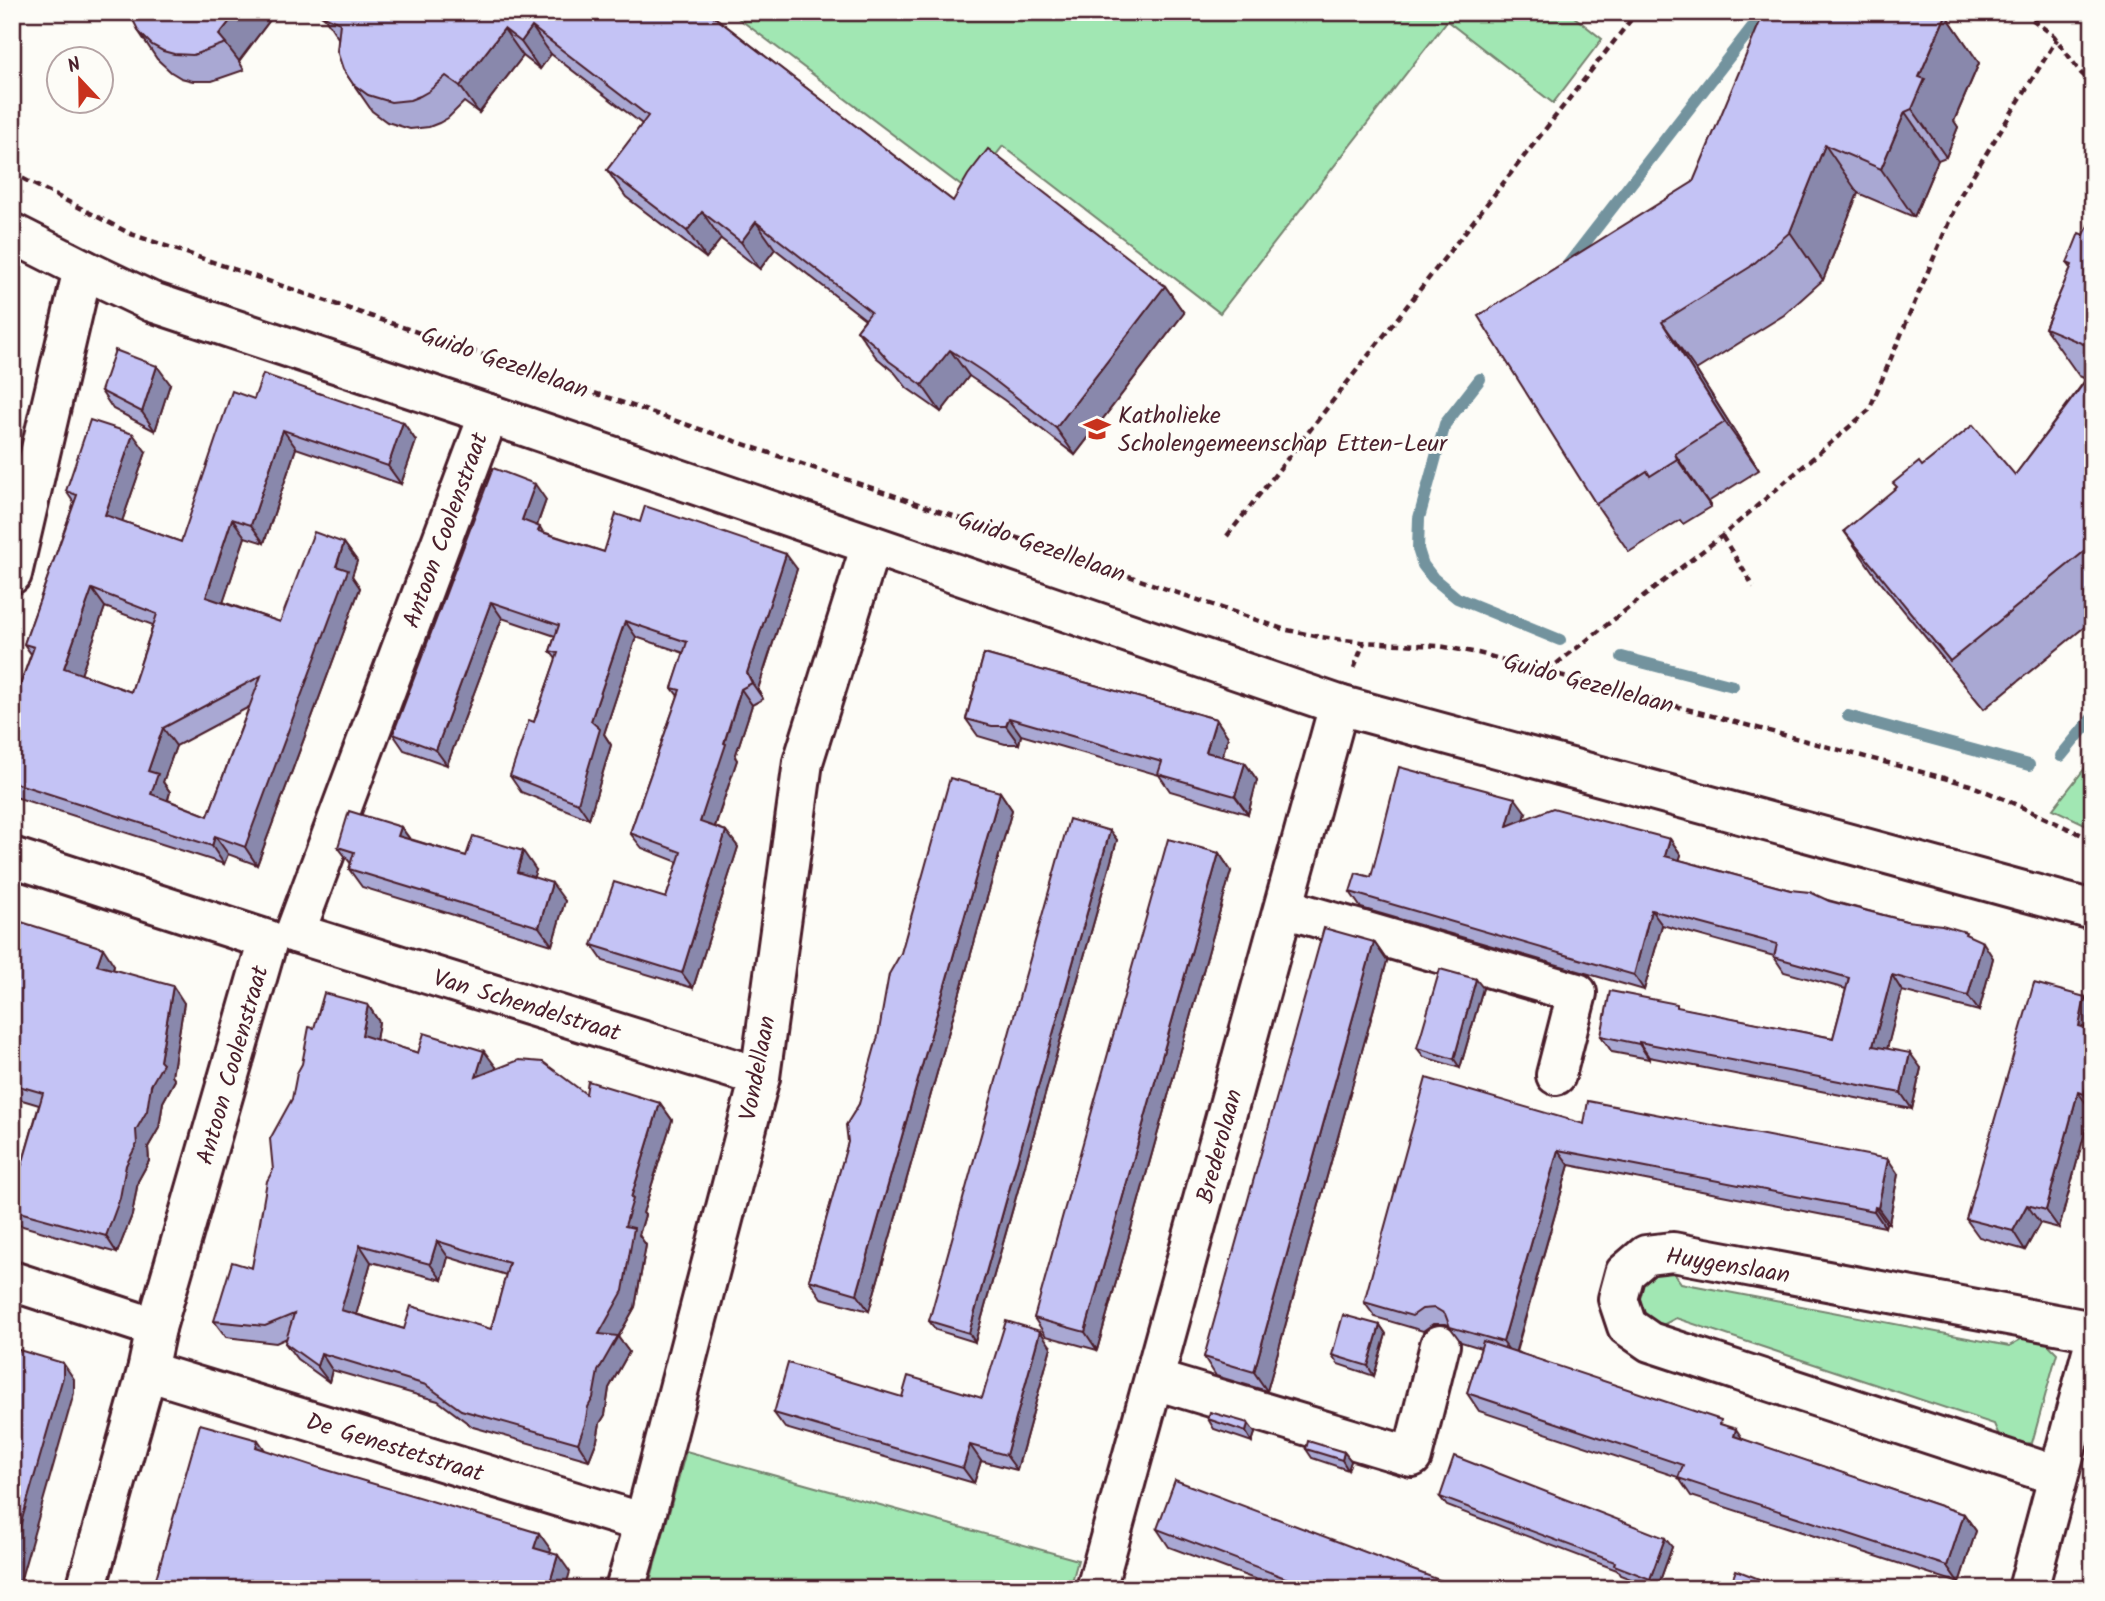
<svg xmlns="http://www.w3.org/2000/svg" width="2105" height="1601" viewBox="0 0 2105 1601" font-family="Kalam,sans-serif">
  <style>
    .green { fill: #a1e7b3; stroke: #76836f; stroke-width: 2 }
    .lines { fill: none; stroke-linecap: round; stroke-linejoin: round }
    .stream { stroke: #73939e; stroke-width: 12 }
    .minor-casing { stroke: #4a1f2b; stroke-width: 44 }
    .path { stroke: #4a1f2b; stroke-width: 4.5; stroke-dasharray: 7 5; stroke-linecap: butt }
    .minor { stroke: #fdfcf7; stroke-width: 38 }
    .wall { fill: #a9a8d3; stroke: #4a1f2b; stroke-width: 2; fill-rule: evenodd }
    .shaded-wall { fill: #8988ac; stroke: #4a1f2b; stroke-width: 2 }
    .building { fill: #c4c3f5; stroke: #4a1f2b; stroke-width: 2; fill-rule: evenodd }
    .labels { text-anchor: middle; stroke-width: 6; stroke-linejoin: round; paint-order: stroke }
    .street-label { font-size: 24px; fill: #4a1f2b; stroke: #fdfcf7 }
    .poi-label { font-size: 24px; fill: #4a1f2b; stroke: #fdfcf7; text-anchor: start }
  </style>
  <rect width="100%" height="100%" fill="#fdfcf7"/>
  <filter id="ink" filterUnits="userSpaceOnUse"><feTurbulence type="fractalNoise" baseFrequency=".0143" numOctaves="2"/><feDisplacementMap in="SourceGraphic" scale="14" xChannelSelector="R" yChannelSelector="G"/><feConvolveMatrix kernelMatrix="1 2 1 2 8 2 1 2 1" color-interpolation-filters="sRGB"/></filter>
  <g filter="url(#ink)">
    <g class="green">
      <polygon points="730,12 1568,12 1602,39 1553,103 1447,21 1220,313 1003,146 968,191"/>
      <polygon points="2093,758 2093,828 2053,809"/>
      <path d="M 1671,1269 L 1681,1283 L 2009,1346 L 2025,1337 L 2046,1342 L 2057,1353 L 2032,1443 L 2016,1445 L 2001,1440 L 1994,1424 L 1676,1318 L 1659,1327 C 1656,1325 1652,1324 1649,1321 C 1636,1308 1635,1280 1654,1271 C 1659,1269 1666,1269 1671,1269 Z"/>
      <polygon points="686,1451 1078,1560 1070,1589 648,1589"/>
    </g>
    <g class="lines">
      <g class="stream">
        <polyline points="1567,266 1764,12"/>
        <polyline points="1480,379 1445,424 1419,518 1418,549 1423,565 1433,578 1457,598 1560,640"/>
        <polyline points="1622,657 1733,686"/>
        <polyline points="1848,716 2029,765"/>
        <polyline points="2061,756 2093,717"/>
      </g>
      <defs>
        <g id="minor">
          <polyline points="12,233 83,269 152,302 489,414 1339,705 2093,910"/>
          <polyline points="12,574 83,269"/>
          <polyline points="12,857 268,940"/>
          <polyline points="1284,908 1577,993 1556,1075"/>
          <polyline points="295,933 489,414"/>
          <polyline points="295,933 760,1077"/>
          <polyline points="12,1281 156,1328"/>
          <polyline points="147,1371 644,1523"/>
          <polyline points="1155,1380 1412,1457 1440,1345"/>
          <polyline points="2058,1476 1650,1342 1627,1326 1618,1299 1625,1273 1646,1255 1673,1252 2093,1331"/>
          <polyline points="86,1589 147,1371 156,1328 268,940"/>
          <polyline points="625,1589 644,1523 760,1077 803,762 871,545"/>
          <polyline points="1096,1589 1339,705"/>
          <polyline points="2028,1589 2093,1348"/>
        </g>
      </defs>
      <use href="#minor" class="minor-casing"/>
      <g class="path">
        <polyline points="2023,12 2054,36 2081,73 2093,84"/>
        <polyline points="12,173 131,234 1283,629 1320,637 1361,642 1439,646 1478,653 1970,785 2004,799 2093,840"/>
        <polyline points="1227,536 1637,12"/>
        <polyline points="1722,536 1754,587"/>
        <polyline points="1354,668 1364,642"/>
        <polyline points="1547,671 1722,536 1869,410 1960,196 2057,39"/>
      </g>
      <use href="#minor" class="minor"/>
    </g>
    <g class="wall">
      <polygon points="276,12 239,61 244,70 212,81 193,81 181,78 171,72 157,59 139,32"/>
      <polygon points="317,12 708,12 953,201 1165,286 1184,313 1075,455 1004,400 969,376 941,412 907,388 895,373 876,357 857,330 865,319 775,249 760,269 721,239 706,258 626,197 607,170 642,124 551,54 540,69 523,56 479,113 464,102 448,118 439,123 429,127 410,129 387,122 372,111 343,69 338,38 325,18"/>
      <polygon points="1946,15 1979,63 1954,121 1958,127 1946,157 1938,160 1914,217 1858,193 1823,280 1784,315 1696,370 1759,470 1708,502 1711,507 1683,524 1680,520 1629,552 1596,504 1693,182"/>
      <polygon points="2093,215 2093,620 1984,709 1877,578 1844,531 2015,475 2086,379 2079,376 2045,328 2071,268 2067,263 2084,235"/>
      <polygon points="170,384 155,431 113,409 101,391"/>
      <path d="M 254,399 L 403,422 L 416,441 L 401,484 L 296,448 L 264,543 L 245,537 L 223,602 L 280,622 L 344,543 L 357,561 L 352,576 L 360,588 L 257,865 L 228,854 L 224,864 L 15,797 L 12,792 L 12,707 L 31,654 L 24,644 L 74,503 L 66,491 L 146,452 L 122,521 L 181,542 ZM 105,607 L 153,625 L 131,692 L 81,674 ZM 249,707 L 208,816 L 168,800 L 170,792 L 163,782 L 176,746 Z"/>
      <polygon points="546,500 537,526 540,527 543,532 604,552 640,522 797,569 758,689 763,699 752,705 735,757 737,760 715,827 726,831 738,847 693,988 603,961 592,945 666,898 678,862 642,848 630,833 678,696 672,688 684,653 636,637 604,734 611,745 589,819 521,792 510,776 534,722 556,659 550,651 555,636 502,618 447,765 404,750 393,734"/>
      <polygon points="984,654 1216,719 1228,737 1222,757 1245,763 1257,780 1248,814 1170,791 1159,775 1021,735 1019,744 1005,744 978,736 966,719"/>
      <polygon points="1000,792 1012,810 869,1311 821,1298 809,1280 859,1104"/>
      <polygon points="1526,813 1524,820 1670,839 1681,855 1679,860 1906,921 1969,936 1993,958 1979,1011 1902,991 1887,1048 1921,1068 1912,1109 1649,1057 1649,1059 1612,1052 1601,1036 1680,1008 1833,1038 1846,989 1784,972 1774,957 1774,956 1662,925 1644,990 1361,908 1350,892 1371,877"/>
      <polygon points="401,827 410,839 466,856 536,870 533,877 565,901 552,945 362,887 349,869 351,864 338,847"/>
      <polygon points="1110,831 1117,840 975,1342 936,1330 929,1321"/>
      <polygon points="1219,853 1231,871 1097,1350 1046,1336 1034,1318"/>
      <polygon points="12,919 114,965 113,969 184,1003 172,1076 175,1080 163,1102 159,1128 148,1147 149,1161 138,1181 132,1215 117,1253 12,1223 12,1162 22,1165 39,1105 12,1097"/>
      <polygon points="1374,942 1387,961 1267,1391 1216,1376 1204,1357"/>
      <polygon points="1483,988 1460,1068 1424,1057 1417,1048"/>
      <polygon points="2085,997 2093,1009 2093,1111 2091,1110 2059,1228 2040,1223 2025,1250 1979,1237 1966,1219"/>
      <path d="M 368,1005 L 379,1022 L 376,1040 L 418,1053 L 496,1067 L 495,1070 L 586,1094 L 660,1103 L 672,1120 L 643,1213 L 645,1215 L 639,1235 L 646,1245 L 635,1307 L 618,1337 L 629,1352 L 609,1388 L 605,1415 L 600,1423 L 597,1440 L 589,1460 L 473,1427 L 438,1401 L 332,1370 L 329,1382 L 297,1359 L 285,1343 L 287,1338 L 276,1343 L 226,1337 L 214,1321 L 252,1268 L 273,1170 L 314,1028 ZM 448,1257 L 506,1275 L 491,1329 L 404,1329 L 356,1314 L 371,1262 L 442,1280 Z"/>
      <polygon points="1584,1124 1898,1174 1889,1223 1886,1223 1885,1227 1569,1165 1516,1352 1725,1426 1744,1440 1964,1514 1976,1531 1959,1583 1691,1496 1678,1477 1479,1411 1467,1393 1481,1348 1461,1342 1450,1327 1446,1324 1433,1324 1423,1331 1375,1317 1364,1302"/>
      <polygon points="1380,1325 1386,1334 1374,1376 1338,1364 1332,1355"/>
      <polygon points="1051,1347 1017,1470 981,1461 974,1483 785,1428 774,1413 902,1397 982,1398"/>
      <polygon points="1208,1419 1255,1433 1252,1442 1214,1429"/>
      <polygon points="1306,1449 1344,1452 1351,1461 1348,1470 1312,1458"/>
      <polygon points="1440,1497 1672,1547 1657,1589 1620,1575 1617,1570 1447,1506"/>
      <polygon points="1157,1529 1463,1589 1281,1589 1169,1547"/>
    </g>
    <g class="shaded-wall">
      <polygon points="237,12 276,12 239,61 219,35"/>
      <polygon points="1946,15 1979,63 1954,121 1958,127 1946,157 1912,109 1919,77"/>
      <polygon points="532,27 551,54 540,69 521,42"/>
      <polygon points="504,29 523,56 479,113 460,86"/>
      <polygon points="1905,112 1938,160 1914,217 1881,169"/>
      <polygon points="1825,145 1858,193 1823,280 1790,232"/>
      <polygon points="702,212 721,239 706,258 687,231"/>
      <polygon points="756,222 775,249 760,269 741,242"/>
      <polygon points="1165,286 1184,313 1075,455 1056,428"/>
      <polygon points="1662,322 1696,370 1759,470 1725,422"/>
      <polygon points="950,350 969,376 941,412 922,385"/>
      <polygon points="157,366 170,384 155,431 142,412"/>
      <polygon points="403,422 416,441 401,484 388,466"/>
      <polygon points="283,430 296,448 264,543 251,525"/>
      <polygon points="133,434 146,452 118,533 105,515"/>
      <polygon points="1675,454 1708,502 1711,507 1677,459"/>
      <polygon points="535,484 546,500 533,536 522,520"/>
      <polygon points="232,519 245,537 219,615 206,597"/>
      <polygon points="2093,541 2093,560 2086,550"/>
      <polygon points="344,543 357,561 352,576 360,588 257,865 245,847"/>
      <polygon points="786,554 797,569 758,689 763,699 752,683 747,673"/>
      <polygon points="92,589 105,607 77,686 64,668"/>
      <polygon points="491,602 502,618 447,765 436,750"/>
      <polygon points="625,621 636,637 604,734 611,745 589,819 578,803 591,721"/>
      <polygon points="741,689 752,705 735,757 737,760 711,838 700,822"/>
      <polygon points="1009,718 1021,735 1019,744 1006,726"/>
      <polygon points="1216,719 1228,737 1218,770 1206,752"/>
      <polygon points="163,728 176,746 163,782 170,792 164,812 151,794 148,771"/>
      <polygon points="1245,763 1257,780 1248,814 1235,796"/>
      <polygon points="1000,792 1012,810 869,1311 857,1294"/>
      <polygon points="1515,798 1526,813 1518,842 1507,826"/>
      <polygon points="401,827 414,845 398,836"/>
      <polygon points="726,831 738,847 693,988 682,973"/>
      <polygon points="1110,831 1117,840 975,1342 969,1333"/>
      <polygon points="215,836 228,854 224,864 212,846"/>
      <polygon points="1670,839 1681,855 1676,871 1665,856"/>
      <polygon points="523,851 536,870 529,891 517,872"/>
      <polygon points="1219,853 1231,871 1097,1350 1085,1332"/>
      <polygon points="552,883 565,901 552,945 539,927"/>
      <polygon points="1651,910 1662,925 1644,990 1634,975"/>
      <polygon points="1374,942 1387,961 1267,1391 1254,1372"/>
      <polygon points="1983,942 1993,958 1979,1011 1968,996"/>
      <polygon points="103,948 114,965 109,981 97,965"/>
      <polygon points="1892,975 1902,991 1884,1061 1873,1046"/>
      <polygon points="1476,979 1483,988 1460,1068 1454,1059"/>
      <polygon points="173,986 184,1003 172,1076 175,1080 163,1102 159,1128 148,1147 149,1161 138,1181 132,1215 117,1253 106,1236 136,1130 160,1061"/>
      <polygon points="2085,997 2093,1009 2093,1042 2079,1026"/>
      <polygon points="368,1005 379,1022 374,1052 362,1035"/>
      <polygon points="1639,1042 1649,1057 1649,1059 1639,1044"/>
      <polygon points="484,1051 496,1067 488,1094 476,1077"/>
      <polygon points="1910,1053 1921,1068 1912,1109 1901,1093"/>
      <polygon points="2093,1064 2093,1106 2084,1094"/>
      <polygon points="2078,1092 2091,1110 2059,1228 2046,1210"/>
      <polygon points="660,1103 672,1120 643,1213 645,1215 639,1235 646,1245 635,1307 618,1337 629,1352 609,1388 605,1415 600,1423 597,1440 589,1460 578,1443 599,1334 631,1198"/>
      <polygon points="1558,1150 1569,1165 1514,1357 1503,1342"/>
      <polygon points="1888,1159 1898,1174 1889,1223 1878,1208"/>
      <polygon points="2027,1205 2040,1223 2025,1250 2013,1231"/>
      <polygon points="1875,1207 1886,1223 1885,1227 1874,1211"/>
      <polygon points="437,1241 448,1257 442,1280 430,1264"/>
      <polygon points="360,1245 371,1262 353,1326 341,1310"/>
      <polygon points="1380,1325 1386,1334 1374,1376 1368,1366"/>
      <polygon points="1040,1331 1051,1347 1017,1470 1006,1455"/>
      <polygon points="321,1353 332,1370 329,1382 317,1366"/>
      <polygon points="63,1363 74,1379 74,1393 18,1589 12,1589 12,1554"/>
      <polygon points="1248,1423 1255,1433 1252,1442 1246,1432"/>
      <polygon points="1736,1429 1748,1447 1734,1436"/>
      <polygon points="258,1440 270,1457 256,1447"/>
      <polygon points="970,1445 981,1461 974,1483 963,1468"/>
      <polygon points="1344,1452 1351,1461 1348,1470 1342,1460"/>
      <polygon points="1964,1514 1976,1531 1959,1583 1947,1566"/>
      <polygon points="539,1533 551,1550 546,1565 534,1548"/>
      <polygon points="1665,1538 1672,1547 1657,1589 1650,1579"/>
      <polygon points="558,1555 570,1572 565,1589 548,1589"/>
    </g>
    <g class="building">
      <polygon points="129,12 237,12 219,35 226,43 193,55 174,54 163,51 152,45 139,32"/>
      <polygon points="324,12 708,12 953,201 968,175 988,149 1165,286 1056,428 985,373 950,350 922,385 889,361 876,346 857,330 871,312 756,222 741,242 702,212 687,231 607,170 648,116 532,27 521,42 504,29 460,86 446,76 429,91 420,96 410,100 391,102 368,95 353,84 343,69 337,51 340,23 322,15"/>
      <polygon points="1764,12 1940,12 1946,15 1919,77 1925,79 1912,109 1905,112 1881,169 1825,145 1790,232 1750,267 1662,322 1725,422 1675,454 1677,459 1650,476 1647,471 1596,504 1478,316 1693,182"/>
      <polygon points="2093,215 2093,348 2045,328 2072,265 2067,263 2079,233 2084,235"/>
      <polygon points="115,350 157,366 142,412 101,391"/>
      <polygon points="2093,371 2093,541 2086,550 1950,661 1844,531 1897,487 1893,483 1919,462 1922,466 1973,425 2015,475"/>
      <path d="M 263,374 L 403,422 L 388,466 L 283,430 L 251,525 L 232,519 L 206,597 L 280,622 L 314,532 L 344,543 L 336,566 L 348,570 L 245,847 L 215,836 L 212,846 L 12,782 L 12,707 L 34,647 L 24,644 L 77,495 L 66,491 L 90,420 L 133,434 L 105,515 L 181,542 L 232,391 L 254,399 ZM 92,589 L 157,614 L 131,692 L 64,668 ZM 261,676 L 208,816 L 151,794 L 158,774 L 148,771 L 163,728 Z"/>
      <polygon points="493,468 535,484 522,520 540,527 538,531 604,552 616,514 640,522 645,506 786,554 747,673 752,683 741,689 724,743 726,744 700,822 726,831 682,973 592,945 614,882 666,898 681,852 630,833 680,690 672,688 687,642 625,621 591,721 600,729 578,803 510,776 529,720 534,722 558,653 550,651 559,625 491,602 436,750 393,734"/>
      <polygon points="984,654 1216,719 1206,752 1245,763 1235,796 1158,774 1162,762 1009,718 1006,726 992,726 966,719"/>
      <polygon points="1399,767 1515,798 1507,826 1553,808 1670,839 1665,856 1790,890 1810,892 1829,901 1906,921 1942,925 1966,932 1965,934 1983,942 1968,996 1892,975 1873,1046 1910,1053 1901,1093 1639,1042 1639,1044 1601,1036 1610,991 1677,1004 1677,1007 1833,1038 1849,978 1774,957 1777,944 1651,910 1634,975 1350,892 1356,873 1371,877"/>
      <polygon points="950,778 1000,792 857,1294 809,1280 848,1142 846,1125 859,1104 878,1036 889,974 901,953"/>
      <polygon points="349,811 401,827 398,836 466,856 473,836 523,851 517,872 552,883 539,927 349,869 354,852 338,847"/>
      <polygon points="1069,819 1110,831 969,1333 929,1321"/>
      <polygon points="1168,839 1219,853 1085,1332 1034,1318"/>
      <polygon points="12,919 103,948 97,965 173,986 160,1061 163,1064 151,1085 147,1111 136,1130 137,1144 126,1165 120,1198 106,1236 12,1210 12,1162 22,1165 43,1093 12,1084"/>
      <polygon points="1324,928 1374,942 1254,1372 1204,1357"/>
      <polygon points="1440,969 1476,979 1454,1059 1417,1048"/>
      <polygon points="2034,983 2085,997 2079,1026 2093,1030 2093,1064 2084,1094 2078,1092 2046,1210 2027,1205 2013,1231 1966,1219"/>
      <path d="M 324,993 L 368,1005 L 362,1035 L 418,1053 L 424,1033 L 484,1051 L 476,1077 L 519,1060 L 543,1062 L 586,1094 L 588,1081 L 660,1103 L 631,1198 L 633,1199 L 625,1226 L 634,1228 L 623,1291 L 599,1334 L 618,1336 L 598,1371 L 593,1398 L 588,1407 L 585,1424 L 578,1443 L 461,1410 L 426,1385 L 321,1353 L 317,1366 L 285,1343 L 294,1314 L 265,1326 L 214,1321 L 232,1262 L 252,1268 L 267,1181 L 273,1170 L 270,1139 L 292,1099 L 297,1073 L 302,1064 L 309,1027 L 314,1028 ZM 437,1241 L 509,1263 L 491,1329 L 411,1306 L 404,1329 L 341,1310 L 360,1245 L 430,1264 Z"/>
      <polygon points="1426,1078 1584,1124 1588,1101 1888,1159 1878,1208 1875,1207 1874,1211 1558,1150 1503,1342 1450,1327 1445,1314 1435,1308 1422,1309 1412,1316 1364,1302"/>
      <polygon points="1343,1315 1380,1325 1368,1366 1332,1355"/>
      <polygon points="1006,1321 1040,1331 1006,1455 970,1445 963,1468 774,1413 788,1363 902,1397 908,1376 982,1398"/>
      <polygon points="1483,1341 1721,1420 1720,1424 1736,1429 1734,1436 1964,1514 1947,1566 1678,1478 1683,1465 1467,1393"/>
      <polygon points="12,1348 63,1363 63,1377 12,1554"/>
      <polygon points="1210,1412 1248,1423 1246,1432 1208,1419"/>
      <polygon points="200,1424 258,1440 256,1447 317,1467 539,1533 534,1548 558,1555 548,1589 153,1589"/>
      <polygon points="1308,1441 1344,1452 1342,1460 1306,1449"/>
      <polygon points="1454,1456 1665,1538 1650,1579 1614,1565 1615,1562 1440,1497"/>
      <polygon points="1175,1480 1463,1589 1314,1589 1157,1529"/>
      <polygon points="2093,1563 2093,1589 2085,1589"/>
      <polygon points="1736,1570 1785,1589 1729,1589"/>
    </g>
  </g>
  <defs>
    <symbol id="school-bare" viewBox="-9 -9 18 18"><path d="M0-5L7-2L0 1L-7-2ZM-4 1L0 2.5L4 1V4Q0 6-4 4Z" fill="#c8321e" stroke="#fdfcf7" stroke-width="2.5" paint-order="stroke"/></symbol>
  </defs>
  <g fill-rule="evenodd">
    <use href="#school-bare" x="1078" y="410" width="38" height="38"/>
  </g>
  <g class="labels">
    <g class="street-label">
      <text transform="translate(505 362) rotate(19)" y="8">Guido Gezellelaan</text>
      <text transform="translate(445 530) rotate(-70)" y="8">Antoon Coolenstraat</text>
      <text transform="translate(1042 546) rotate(19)" y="8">Guido Gezellelaan</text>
      <text transform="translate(1589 683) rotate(15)" y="8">Guido Gezellelaan</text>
      <text transform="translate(527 1005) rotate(17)" y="8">Van Schendelstraat</text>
      <text transform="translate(232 1065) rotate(-74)" y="8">Antoon Coolenstraat</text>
      <text transform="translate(757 1068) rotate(-79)" y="8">Vondellaan</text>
      <text transform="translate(1219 1146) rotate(-75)" y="8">Brederolaan</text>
      <text transform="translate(1728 1265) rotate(9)" y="8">Huygenslaan</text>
      <text transform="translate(395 1447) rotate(17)" y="8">De Genestetstraat</text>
    </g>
    <g class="poi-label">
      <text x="1118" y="423">Katholieke<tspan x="1118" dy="28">Scholengemeenschap Etten-Leur</tspan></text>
    </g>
  </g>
  <rect width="2105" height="1601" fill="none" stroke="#fdfcf7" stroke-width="42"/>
  <rect x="21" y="21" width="2063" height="1559" fill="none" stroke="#4a1f2b" stroke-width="2.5" filter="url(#ink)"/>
  <g transform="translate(80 80) rotate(338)"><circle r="33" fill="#fdfcf7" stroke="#b5a4a5" stroke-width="2"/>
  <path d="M0-5L12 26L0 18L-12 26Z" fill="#c8321e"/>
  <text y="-10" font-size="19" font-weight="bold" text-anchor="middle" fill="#4a1f2b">N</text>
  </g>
</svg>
